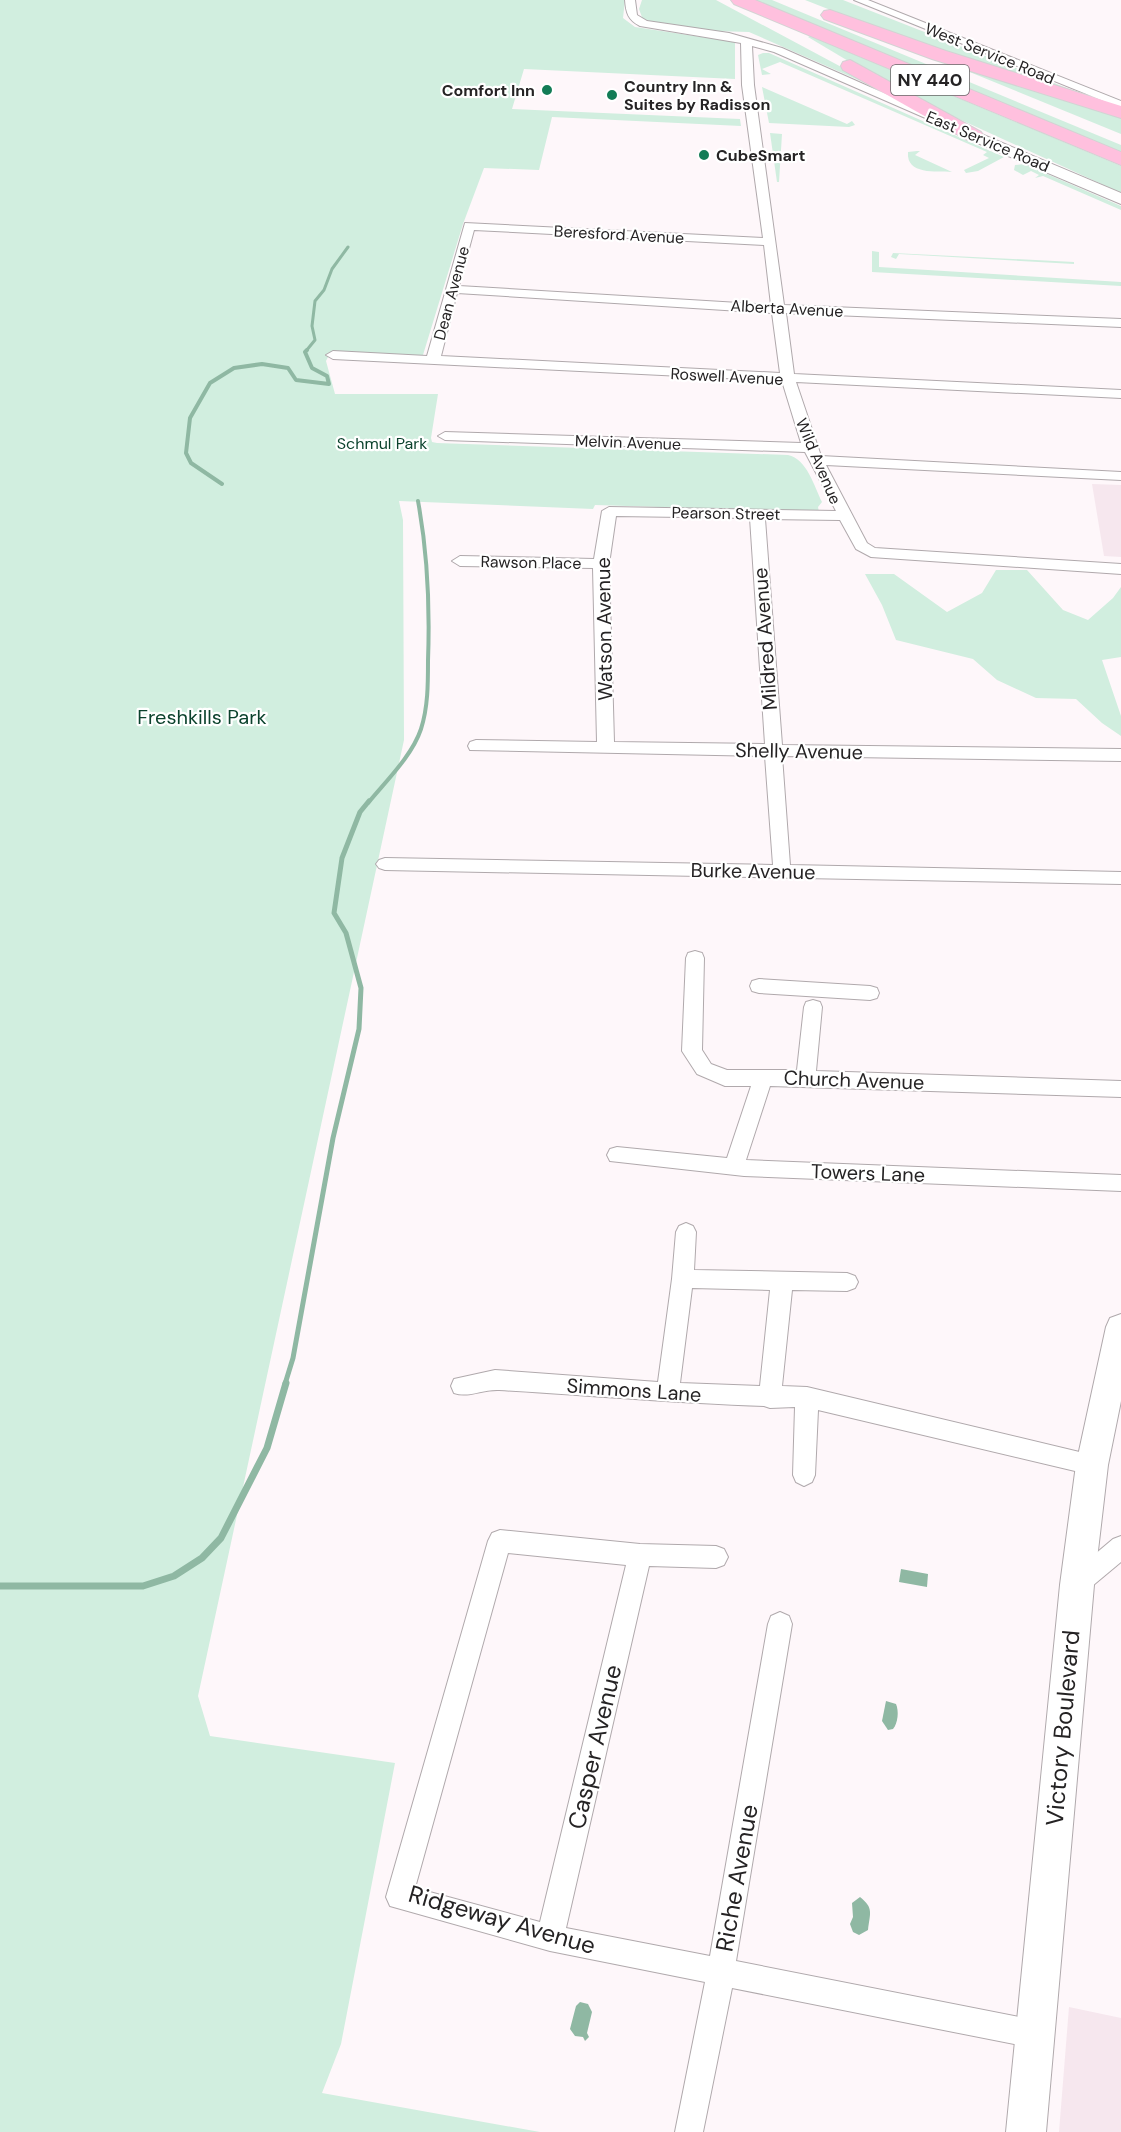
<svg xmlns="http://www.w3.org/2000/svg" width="1121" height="2132" viewBox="0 0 1121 2132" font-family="'DM Sans',sans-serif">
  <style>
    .built { fill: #f6e7ee }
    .green { fill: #d1eedf }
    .water { fill: #8fb8a3 }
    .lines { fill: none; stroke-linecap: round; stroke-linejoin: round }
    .stream-far3 { stroke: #8fb8a3; stroke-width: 3 }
    .stream-far2 { stroke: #8fb8a3; stroke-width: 4 }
    .stream-far1 { stroke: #8fb8a3; stroke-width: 5 }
    .stream { stroke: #8fb8a3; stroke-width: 7 }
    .minor-casing { stroke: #b0a9ac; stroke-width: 2 }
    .secondary-casing { stroke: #b0a9ac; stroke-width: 2 }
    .motorway-casing { stroke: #d3d3d3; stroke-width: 2 }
    .minor { fill: #fff; fill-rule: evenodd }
    .secondary { fill: #fff; fill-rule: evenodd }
    .motorway { fill: #ffc0de; fill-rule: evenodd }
    .poi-dot { fill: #127c56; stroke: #fff; stroke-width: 2 }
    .labels { text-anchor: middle; stroke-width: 4.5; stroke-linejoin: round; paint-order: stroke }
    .far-street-label { font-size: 16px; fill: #252324; stroke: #fff }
    .far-poi-label { font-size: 16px; font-weight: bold; fill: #252324; stroke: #fff; text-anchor: start }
    .far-park-label { font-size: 16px; fill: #0b422d; stroke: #fff }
    .shield { fill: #fff; stroke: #666566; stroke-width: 1.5 }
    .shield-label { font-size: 18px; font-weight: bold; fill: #252324 }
    .street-label { font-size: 20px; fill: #252324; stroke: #fff }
    .park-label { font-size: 20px; fill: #0b422d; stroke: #fff }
    .near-street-label { font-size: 24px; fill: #252324; stroke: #fff }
  </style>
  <rect width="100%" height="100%" fill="#fef7fa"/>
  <g class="built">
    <polygon points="1092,484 1121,485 1121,557 1104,556"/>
    <polygon points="1069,2007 1121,2018 1121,2132 1059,2132"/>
  </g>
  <g class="green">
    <path d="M 0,0 L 625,0 L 623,18 L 635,27 L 735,42 L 735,79 L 524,69 L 512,109 L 740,119 L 741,126 L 552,117 L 539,170 L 484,168 L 463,224 L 423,355 L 412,357 L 330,353 L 326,361 L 335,394 L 438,394 L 431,438 L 432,442 L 437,443 L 788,455 C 807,459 814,486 822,502 L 818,507 L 819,512 L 595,505 L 593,509 L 399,501 L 403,520 L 404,740 L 198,1696 L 210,1736 L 395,1763 L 341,2044 L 322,2093 L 540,2132 L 0,2132 Z"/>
    <polygon points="642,0 716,0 875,85 872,86 749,32 714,31 643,20 639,9"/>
    <polygon points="749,0 772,0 1121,145 1121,156"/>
    <path d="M 805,0 L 843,0 L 1100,101 C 1000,74 901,38 805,0 Z"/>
    <polygon points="810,36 1121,166 1121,193 902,93 808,37"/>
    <polygon points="763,53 769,53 1004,157 978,171 966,173 964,170 989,158 983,155 987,152 780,62 762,69 771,74 762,75 758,55"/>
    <polygon points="950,64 1121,116 1121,134"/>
    <polygon points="762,87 847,124 852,121 855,125 849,127 769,123"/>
    <polygon points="770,133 782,134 779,182 777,182"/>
    <path d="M 917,151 L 920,151 L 915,155 L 952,172 C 936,171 906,175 908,152 Z"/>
    <polygon points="1024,164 1121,206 1121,210 1043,176 1035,178 1039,175 1031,171 1023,175 1014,170 1015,165"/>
    <polygon points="872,251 879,252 879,267 1121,282 1121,286 872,272"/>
    <polygon points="893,253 1074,262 1074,264 899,254 896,259 891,257"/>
    <polygon points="996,570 1027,570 1063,610 1088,620 1113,598 1121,587 1121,657 1102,660 1121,716 1121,736 1102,723 1076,699 1036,698 997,680 973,659 896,640 882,605 865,574 894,574 947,612 982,593"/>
  </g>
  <g class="water">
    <polygon points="901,1569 928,1574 927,1587 899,1582"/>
    <path d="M 886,1701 L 896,1704 C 899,1711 898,1723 893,1729 L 888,1730 L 882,1721 Z"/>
    <path d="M 860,1897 C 874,1908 870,1913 868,1930 L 859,1935 L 853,1932 L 850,1924 L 853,1917 L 852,1903 Z"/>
    <polygon points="580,2002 588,2004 592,2012 587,2033 589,2037 585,2041 583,2037 575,2036 570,2029 576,2006"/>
  </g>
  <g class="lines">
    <polyline class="stream-far3" points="306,351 315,340 312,326 315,301 324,290 332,269 348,247"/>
    <g class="stream-far2">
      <polyline points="222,484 191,463 186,453 190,418 210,383 234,368 262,364 288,368 296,380 329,384 327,376 312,368 305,352 307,350"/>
      <path d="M 368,803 C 386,781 412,756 421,729 C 428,707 428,684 428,661 C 430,606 428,555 418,501"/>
    </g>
    <polyline class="stream-far1" points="285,1384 293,1358 333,1138 359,1029 361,988 346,933 334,913 342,858 360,812 369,801"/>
    <polyline class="stream" points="0,1586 143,1586 174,1576 202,1558 221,1538 267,1448 286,1383"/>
    <defs>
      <g id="minor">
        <path d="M 625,0 L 635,0 L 637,15 L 647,21 L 729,33 L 782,48 L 940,118 L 934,121 L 930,120 L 774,52 L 752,46 L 754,85 L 784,305 L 1121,319 L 1121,327 L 786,313 L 794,374 L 1121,390 L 1121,398 L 796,382 L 821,456 L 1121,472 L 1121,480 L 826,465 L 867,543 L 875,548 L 1121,564 L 1121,574 L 871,557 L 856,549 L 840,520 L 765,519 L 782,745 L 1121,749 L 1121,761 L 782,756 L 790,865 L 1121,872 L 1121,884 L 385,870 L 379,868 L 376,864 L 379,860 L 385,858 L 773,865 L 765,756 L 470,750 L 468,746 L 470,742 L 476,740 L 597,742 L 593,568 L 460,566 L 452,561 L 460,556 L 594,559 L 602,511 L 609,507 L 836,511 L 805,452 L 445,440 L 438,436 L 445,432 L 801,443 L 782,381 L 333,359 L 326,355 L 333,351 L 427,356 L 465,223 L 763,238 L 742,85 L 741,43 L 640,26 C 628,20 626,13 625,0 ZM 474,230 L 764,245 L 771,305 L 459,286 ZM 457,293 L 772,313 L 780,373 L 441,356 ZM 616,516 L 750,518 L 765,744 L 614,742 L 609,564 Z"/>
        <polygon points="854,0 868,0 1121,101 1121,108"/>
        <polygon points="695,951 702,953 704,958 702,1050 711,1064 727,1070 797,1070 804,1007 806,1002 813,1000 820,1002 822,1007 816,1071 1121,1081 1121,1097 770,1086 746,1160 1121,1175 1121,1191 744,1176 610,1161 607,1155 610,1149 617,1147 727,1158 751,1086 725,1086 697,1074 682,1051 686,958 688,953"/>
        <polygon points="759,979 870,986 877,988 879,993 877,998 870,1000 759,993 752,991 750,986 752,981"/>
        <path d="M 686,1223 L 693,1226 L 696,1232 L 694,1270 L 847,1273 L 855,1276 L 858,1282 L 855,1288 L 847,1291 L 792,1290 L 782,1386 L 807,1387 L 1092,1455 L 1100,1458 L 1103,1465 L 1100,1472 L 1092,1475 L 818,1410 L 815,1475 L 812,1482 L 804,1486 L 796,1482 L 793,1475 L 795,1407 L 770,1408 L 764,1406 C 675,1403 587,1395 499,1390 C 483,1389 469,1398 454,1393 L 451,1386 L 454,1379 L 495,1370 L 658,1382 L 672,1279 L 676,1232 L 679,1226 ZM 692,1288 L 770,1290 L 760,1386 L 680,1383 Z"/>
        <path d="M 500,1530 L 640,1544 L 716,1546 L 724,1549 L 728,1557 L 724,1565 L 716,1568 L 649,1566 L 566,1928 L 710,1956 L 768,1624 L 771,1616 L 780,1612 L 789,1616 L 792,1624 L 736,1961 L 1034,2020 L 1044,2024 L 1048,2034 L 1044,2044 L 1034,2048 L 732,1988 L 703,2132 L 675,2132 L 705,1982 L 550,1951 L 390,1906 L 386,1897 L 488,1541 L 492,1533 ZM 508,1553 L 626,1565 L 540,1922 L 415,1888 Z"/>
        <polygon points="1121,1536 1121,1562 1085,1592 1077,1595 1069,1592 1065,1584 1069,1576 1113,1539"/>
      </g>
      <g id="secondary">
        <polygon points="974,131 1121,193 1121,204 968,139 966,136 968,133"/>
        <polygon points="1121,1314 1121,1401 1108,1465 1094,1585 1046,2132 1006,2132 1060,1585 1076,1465 1106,1327 1110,1318"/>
      </g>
      <g id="motorway">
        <polygon points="731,0 755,0 1121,152 1121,165 734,4"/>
        <polygon points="830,10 946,51 1121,106 1121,118 932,59 824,19 821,15 824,11"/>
        <polygon points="850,60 981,132 984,136 981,140 967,140 843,70 841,66 843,62"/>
      </g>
    </defs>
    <use href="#minor" class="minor-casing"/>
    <use href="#secondary" class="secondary-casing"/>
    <use href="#motorway" class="motorway-casing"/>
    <use href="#minor" class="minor"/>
    <use href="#secondary" class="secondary"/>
    <use href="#motorway" class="motorway"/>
  </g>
  <g class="poi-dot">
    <circle cx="547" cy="90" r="6"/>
    <circle cx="612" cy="95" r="6"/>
    <circle cx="704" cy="155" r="6"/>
  </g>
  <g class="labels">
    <g class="far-street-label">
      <text transform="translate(990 53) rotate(22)" y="6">West Service Road</text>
      <text transform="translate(988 141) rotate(23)" y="6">East Service Road</text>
      <text transform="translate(619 234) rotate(3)" y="6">Beresford Avenue</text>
      <text transform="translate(451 293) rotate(-75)" y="6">Dean Avenue</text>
      <text transform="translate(787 308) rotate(3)" y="6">Alberta Avenue</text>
      <text transform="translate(727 376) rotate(3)" y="6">Roswell Avenue</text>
      <text transform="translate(628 442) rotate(2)" y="6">Melvin Avenue</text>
      <text transform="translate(819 461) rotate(67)" y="6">Wild Avenue</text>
      <text transform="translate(726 513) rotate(1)" y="6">Pearson Street</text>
      <text transform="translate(531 562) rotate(1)" y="6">Rawson Place</text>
    </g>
    <g class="far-poi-label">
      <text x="624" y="92">Country Inn &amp;<tspan x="624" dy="18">Suites by Radisson</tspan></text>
      <text x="535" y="96" text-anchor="end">Comfort Inn</text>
      <text x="716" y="161">CubeSmart</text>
    </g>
    <g class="far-park-label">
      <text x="382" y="449">Schmul Park</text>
    </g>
    <rect class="shield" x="891" y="65" width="78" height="30" rx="4.5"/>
    <g class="shield-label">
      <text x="930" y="86">NY 440</text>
    </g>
    <g class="street-label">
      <text transform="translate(604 629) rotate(-91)" y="7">Watson Avenue</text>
      <text transform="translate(765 639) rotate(-94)" y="7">Mildred Avenue</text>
      <text transform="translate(799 751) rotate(1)" y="7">Shelly Avenue</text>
      <text transform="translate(753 871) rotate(1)" y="7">Burke Avenue</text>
      <text transform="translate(854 1080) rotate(2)" y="7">Church Avenue</text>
      <text transform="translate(868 1173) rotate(2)" y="7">Towers Lane</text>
      <text transform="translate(634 1390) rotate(4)" y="7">Simmons Lane</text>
    </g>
    <g class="park-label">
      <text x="202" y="724">Freshkills Park</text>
    </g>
    <g class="near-street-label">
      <text transform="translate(1063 1728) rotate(-85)" y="8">Victory Boulevard</text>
      <text transform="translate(595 1747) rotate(-77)" y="8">Casper Avenue</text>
      <text transform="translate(737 1878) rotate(-80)" y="8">Riche Avenue</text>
      <text transform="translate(502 1920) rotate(16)" y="8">Ridgeway Avenue</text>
    </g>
  </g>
</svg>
